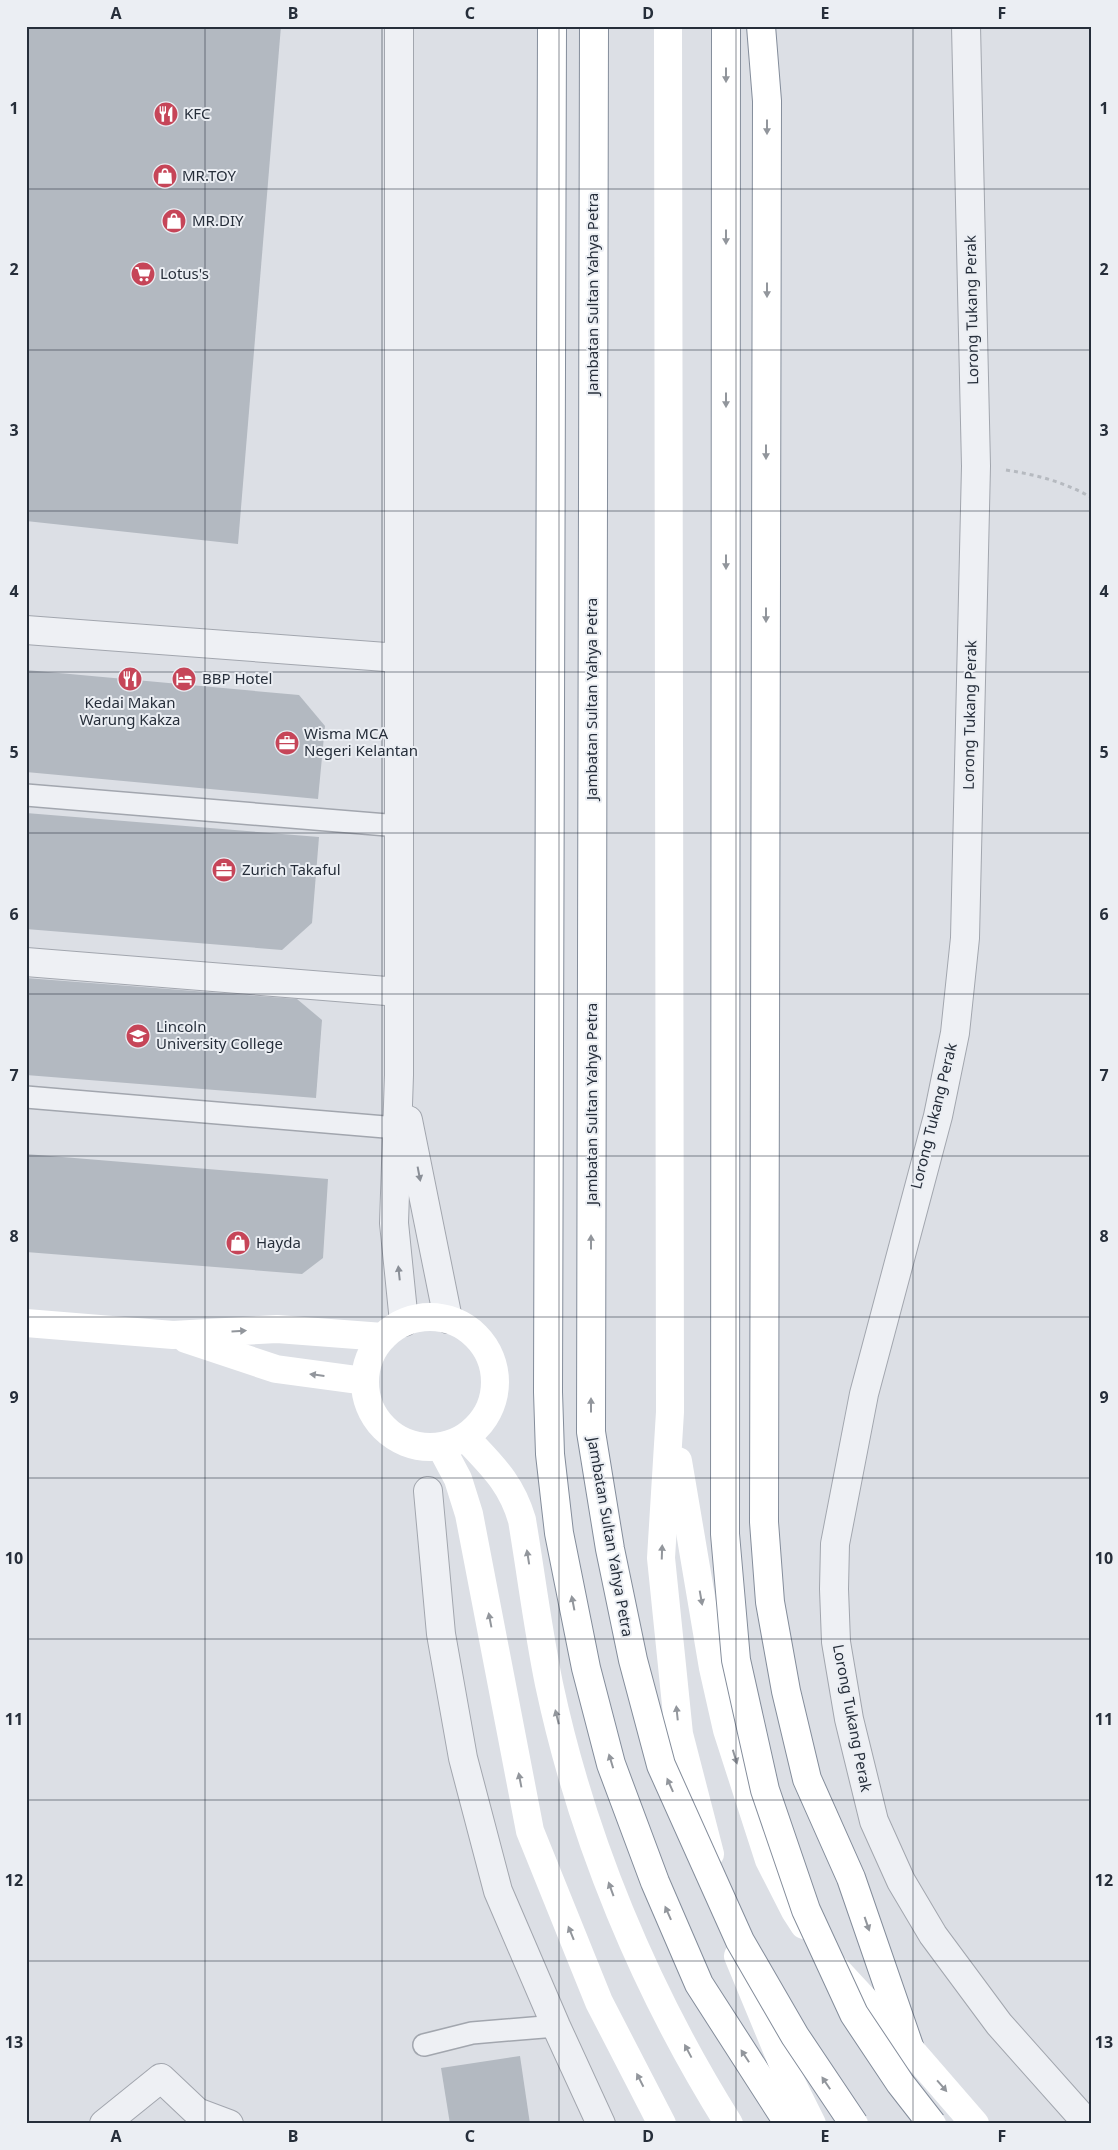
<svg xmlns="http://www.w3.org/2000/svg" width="1118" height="2150" viewBox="0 0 1118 2150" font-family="'Noto Sans',sans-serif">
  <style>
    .building { fill: #b3b9c1 }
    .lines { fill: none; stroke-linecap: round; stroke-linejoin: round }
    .lane-casing { stroke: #a2a6ae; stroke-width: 24 }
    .street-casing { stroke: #a2a6ae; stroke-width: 30 }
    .highway-casing { stroke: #848d9b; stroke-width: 30 }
    .path { stroke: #b6bac0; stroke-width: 3; stroke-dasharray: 4 4; stroke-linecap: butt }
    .lane { stroke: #eef0f4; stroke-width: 21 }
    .street { stroke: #eef0f4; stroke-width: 28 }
    .secondary { stroke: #fff; stroke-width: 28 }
    .highway { stroke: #fff; stroke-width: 28 }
    .highway-bridge-casing { stroke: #848d9b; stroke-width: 30; stroke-linecap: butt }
    .highway-bridge { stroke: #fff; stroke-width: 28 }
    .oneway { fill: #92969c }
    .oneway2 { fill: #8a8f97 }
    .grid { fill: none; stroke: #262e3a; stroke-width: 1; stroke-opacity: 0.55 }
    .labels { text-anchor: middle; stroke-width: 4; stroke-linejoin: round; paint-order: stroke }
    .poi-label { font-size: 15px; fill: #262e3a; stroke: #ebeef3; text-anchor: start }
    .street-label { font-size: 15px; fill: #262e3a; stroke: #ebeef3 }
    .neatline { fill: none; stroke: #262e3a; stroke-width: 2 }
    .grid-label { font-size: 16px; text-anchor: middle; font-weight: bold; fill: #262e3a }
  </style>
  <rect width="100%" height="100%" fill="#dcdfe5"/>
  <g class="building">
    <polygon points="26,26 281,26 238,544 26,521"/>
    <polygon points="26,670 299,695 325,726 318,799 26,772"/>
    <polygon points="26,813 319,837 312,923 282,950 26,929"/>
    <polygon points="26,978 297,999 322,1020 316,1098 26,1075"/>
    <polygon points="26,1154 328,1179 323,1258 302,1274 26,1252"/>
    <polygon points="520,2056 530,2124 450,2124 441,2068"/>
  </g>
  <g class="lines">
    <defs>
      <g id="lane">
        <polyline points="26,795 399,826"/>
        <polyline points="26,1097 397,1128"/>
        <polyline points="424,2045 472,2033 556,2026"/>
      </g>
      <g id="street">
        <polyline points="399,26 399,1075 394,1223 404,1322"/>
        <polyline points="966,26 976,466 965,938 955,1033 938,1116 864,1394 835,1544 834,1589 836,1642 849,1719 874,1821 901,1881 933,1935 999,2024 1088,2124"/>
        <polyline points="26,630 399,658"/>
        <polyline points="26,962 399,992"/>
        <polyline points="408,1120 448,1319"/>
        <polyline points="428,1491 441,1634 463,1758 498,1891 556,2026 601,2124"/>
        <polyline points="104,2124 161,2078 197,2112 229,2124"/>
      </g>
      <g id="highway">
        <polyline points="552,26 548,1392 550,1454 559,1533 586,1668 611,1764 655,1882 699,1984 789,2124"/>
        <polyline points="761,26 767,101 764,1522 770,1602 786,1691 807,1779 851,1878 910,2049"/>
      </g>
    </defs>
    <use href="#lane" class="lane-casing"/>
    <use href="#street" class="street-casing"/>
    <use href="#highway" class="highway-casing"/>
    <path class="path" d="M 1006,470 C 1037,475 1065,482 1092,498"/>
    <use href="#lane" class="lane"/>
    <use href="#street" class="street"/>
    <g class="secondary">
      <polyline points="668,26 670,1412 661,1558 679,1734 710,1854"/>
      <circle cx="430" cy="1382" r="65"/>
      <polyline points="26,1323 173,1335 277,1329 383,1337"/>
      <polyline points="186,1339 276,1369 365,1381"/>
      <path d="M 466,1438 C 491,1465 511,1482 522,1520 C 531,1574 538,1630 549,1684 C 582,1839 645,1990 729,2124"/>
      <polyline points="441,1447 458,1479 469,1514 530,1831 599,2002 662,2124"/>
      <polyline points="678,1461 713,1668 727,1730 769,1860 795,1911 804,1925"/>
      <polyline points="738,1956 787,2074 812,2124"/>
      <polyline points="835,1968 910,2049 975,2124"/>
    </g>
    <use href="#highway" class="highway"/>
    <defs>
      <g id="highway-bridge">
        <polyline points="594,26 591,1432 610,1549 633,1660 661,1765 740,1941 795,2036 854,2124"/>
        <polyline points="726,26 725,1534 736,1660 765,1790 806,1910 854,2014 900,2083 932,2124"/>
      </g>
    </defs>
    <use href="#highway-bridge" class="highway-bridge-casing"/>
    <use href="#highway-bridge" class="highway-bridge"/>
  </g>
  <defs><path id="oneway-solid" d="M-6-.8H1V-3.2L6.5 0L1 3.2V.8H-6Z" transform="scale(1.25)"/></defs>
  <g class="oneway">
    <use href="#oneway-solid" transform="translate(726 75) rotate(90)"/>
    <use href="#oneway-solid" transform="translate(767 127) rotate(90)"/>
    <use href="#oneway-solid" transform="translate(726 237) rotate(90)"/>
    <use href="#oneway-solid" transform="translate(767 290) rotate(90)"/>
    <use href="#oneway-solid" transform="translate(726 400) rotate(90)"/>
    <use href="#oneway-solid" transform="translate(766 452) rotate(90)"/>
    <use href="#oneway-solid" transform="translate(726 562) rotate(90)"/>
    <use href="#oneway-solid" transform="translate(766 615) rotate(90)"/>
    <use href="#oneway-solid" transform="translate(591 1242) rotate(-90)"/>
    <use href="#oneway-solid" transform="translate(239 1331) rotate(-3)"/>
    <use href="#oneway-solid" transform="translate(317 1375) rotate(-173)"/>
    <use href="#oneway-solid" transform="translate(591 1405) rotate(-90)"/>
    <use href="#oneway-solid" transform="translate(662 1552) rotate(-88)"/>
    <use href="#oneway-solid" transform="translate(528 1557) rotate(-99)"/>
    <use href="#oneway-solid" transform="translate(701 1598) rotate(80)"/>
    <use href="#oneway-solid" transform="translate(573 1603) rotate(-101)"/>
    <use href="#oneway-solid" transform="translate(490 1620) rotate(-101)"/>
    <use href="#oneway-solid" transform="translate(677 1713) rotate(-96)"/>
    <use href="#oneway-solid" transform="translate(557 1717) rotate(-104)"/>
    <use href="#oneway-solid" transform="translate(735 1757) rotate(73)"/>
    <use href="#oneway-solid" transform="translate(611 1761) rotate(-107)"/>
    <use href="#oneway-solid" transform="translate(520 1780) rotate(-101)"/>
    <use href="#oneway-solid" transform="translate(670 1785) rotate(-114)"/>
    <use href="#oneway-solid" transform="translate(611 1889) rotate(-110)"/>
    <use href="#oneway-solid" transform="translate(668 1913) rotate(-114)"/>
    <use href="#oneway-solid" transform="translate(867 1924) rotate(71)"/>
    <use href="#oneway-solid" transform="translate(571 1933) rotate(-112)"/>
    <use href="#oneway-solid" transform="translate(688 2051) rotate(-118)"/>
    <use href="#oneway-solid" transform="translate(745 2056) rotate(-123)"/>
    <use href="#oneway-solid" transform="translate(640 2080) rotate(-117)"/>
    <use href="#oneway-solid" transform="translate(826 2083) rotate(-124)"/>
    <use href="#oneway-solid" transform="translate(942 2086) rotate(49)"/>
  </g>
  <g class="oneway2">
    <use href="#oneway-solid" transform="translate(419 1174) rotate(79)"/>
    <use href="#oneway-solid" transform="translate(399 1273) rotate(-96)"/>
  </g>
  <path class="grid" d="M 205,26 L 205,2124M 382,26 L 382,2124M 559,26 L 559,2124M 736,26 L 736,2124M 913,26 L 913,2124M 26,189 L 1092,189M 26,350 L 1092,350M 26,511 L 1092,511M 26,672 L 1092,672M 26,833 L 1092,833M 26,994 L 1092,994M 26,1156 L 1092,1156M 26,1317 L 1092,1317M 26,1478 L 1092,1478M 26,1639 L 1092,1639M 26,1800 L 1092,1800M 26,1961 L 1092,1961"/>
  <defs>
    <symbol id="restaurant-disc" viewBox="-11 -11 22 22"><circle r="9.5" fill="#c64558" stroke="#ebeef3"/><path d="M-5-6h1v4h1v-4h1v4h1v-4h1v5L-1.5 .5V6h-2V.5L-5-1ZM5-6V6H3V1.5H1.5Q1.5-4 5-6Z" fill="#fff"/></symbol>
    <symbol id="shop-disc" viewBox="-11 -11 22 22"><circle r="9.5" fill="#c64558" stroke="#ebeef3"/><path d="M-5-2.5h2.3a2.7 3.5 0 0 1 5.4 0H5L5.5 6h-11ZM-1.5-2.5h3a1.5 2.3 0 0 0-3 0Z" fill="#fff"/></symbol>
    <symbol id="supermarket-disc" viewBox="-11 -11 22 22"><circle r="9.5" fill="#c64558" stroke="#ebeef3"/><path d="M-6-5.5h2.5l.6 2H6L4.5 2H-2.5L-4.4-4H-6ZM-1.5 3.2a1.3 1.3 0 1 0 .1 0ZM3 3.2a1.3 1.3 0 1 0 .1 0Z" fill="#fff"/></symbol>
    <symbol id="hotel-disc" viewBox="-11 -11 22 22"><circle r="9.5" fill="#c64558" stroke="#ebeef3"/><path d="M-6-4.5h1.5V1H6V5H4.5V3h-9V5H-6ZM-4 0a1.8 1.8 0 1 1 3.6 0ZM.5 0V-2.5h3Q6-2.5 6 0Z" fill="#fff"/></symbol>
    <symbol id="office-disc" viewBox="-11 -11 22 22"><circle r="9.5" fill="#c64558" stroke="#ebeef3"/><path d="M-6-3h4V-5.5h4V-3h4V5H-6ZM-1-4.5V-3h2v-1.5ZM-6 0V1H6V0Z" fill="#fff"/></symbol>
    <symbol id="university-disc" viewBox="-11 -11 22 22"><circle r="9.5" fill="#c64558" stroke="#ebeef3"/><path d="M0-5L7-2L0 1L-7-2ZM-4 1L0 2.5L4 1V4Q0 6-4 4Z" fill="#fff"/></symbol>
  </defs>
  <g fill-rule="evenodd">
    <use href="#restaurant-disc" x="152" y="100" width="28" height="28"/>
    <use href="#shop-disc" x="151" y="162" width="28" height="28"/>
    <use href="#shop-disc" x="160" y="207" width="28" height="28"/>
    <use href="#supermarket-disc" x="129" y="260" width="28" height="28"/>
    <use href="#restaurant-disc" x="116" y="665" width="28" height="28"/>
    <use href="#hotel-disc" x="170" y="665" width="28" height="28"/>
    <use href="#office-disc" x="273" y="729" width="28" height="28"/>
    <use href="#office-disc" x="210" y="856" width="28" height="28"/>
    <use href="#university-disc" x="124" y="1022" width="28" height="28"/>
    <use href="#shop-disc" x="224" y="1229" width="28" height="28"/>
  </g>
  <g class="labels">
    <g class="poi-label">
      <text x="184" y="119">KFC</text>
      <text x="182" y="181">MR.TOY</text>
      <text x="192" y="226">MR.DIY</text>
      <text x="160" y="279">Lotus's</text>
      <text x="202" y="684">BBP Hotel</text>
      <text x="130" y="708" text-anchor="middle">Kedai Makan<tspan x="130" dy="17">Warung Kakza</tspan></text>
      <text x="304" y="739">Wisma MCA<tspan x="304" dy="17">Negeri Kelantan</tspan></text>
      <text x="242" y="875">Zurich Takaful</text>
      <text x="156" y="1032">Lincoln<tspan x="156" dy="17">University College</tspan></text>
      <text x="256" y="1248">Hayda</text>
    </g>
    <g class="street-label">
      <text transform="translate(593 294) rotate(-90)" y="5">Jambatan Sultan Yahya Petra</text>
      <text transform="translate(972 310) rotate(-91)" y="5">Lorong Tukang Perak</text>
      <text transform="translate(592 699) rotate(-90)" y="5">Jambatan Sultan Yahya Petra</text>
      <text transform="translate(970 715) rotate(-89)" y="5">Lorong Tukang Perak</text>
      <text transform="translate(592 1104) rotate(-90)" y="5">Jambatan Sultan Yahya Petra</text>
      <text transform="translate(934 1116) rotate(-76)" y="5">Lorong Tukang Perak</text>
      <text transform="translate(610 1537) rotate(80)" y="5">Jambatan Sultan Yahya Petra</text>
      <text transform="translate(852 1718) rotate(79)" y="5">Lorong Tukang Perak</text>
    </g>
  </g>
  <rect width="1118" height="2150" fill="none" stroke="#ebeef3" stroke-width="55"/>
  <rect x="28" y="28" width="1062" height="2094" class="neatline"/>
  <g class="grid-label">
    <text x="116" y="19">A</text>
    <text x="293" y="19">B</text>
    <text x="470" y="19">C</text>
    <text x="648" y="19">D</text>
    <text x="825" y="19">E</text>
    <text x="1002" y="19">F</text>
    <text x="14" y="114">1</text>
    <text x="1104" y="114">1</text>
    <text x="14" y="275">2</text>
    <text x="1104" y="275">2</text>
    <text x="14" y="436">3</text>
    <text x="1104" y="436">3</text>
    <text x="14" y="597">4</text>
    <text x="1104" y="597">4</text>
    <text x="14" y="758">5</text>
    <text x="1104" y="758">5</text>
    <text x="14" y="920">6</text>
    <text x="1104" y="920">6</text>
    <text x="14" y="1081">7</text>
    <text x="1104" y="1081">7</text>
    <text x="14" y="1242">8</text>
    <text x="1104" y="1242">8</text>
    <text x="14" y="1403">9</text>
    <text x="1104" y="1403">9</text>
    <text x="14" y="1564">10</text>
    <text x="1104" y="1564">10</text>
    <text x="14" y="1725">11</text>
    <text x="1104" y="1725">11</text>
    <text x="14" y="1886">12</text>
    <text x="1104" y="1886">12</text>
    <text x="14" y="2048">13</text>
    <text x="1104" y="2048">13</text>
    <text x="116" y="2142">A</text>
    <text x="293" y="2142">B</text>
    <text x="470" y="2142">C</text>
    <text x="648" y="2142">D</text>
    <text x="825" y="2142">E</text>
    <text x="1002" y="2142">F</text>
  </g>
</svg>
